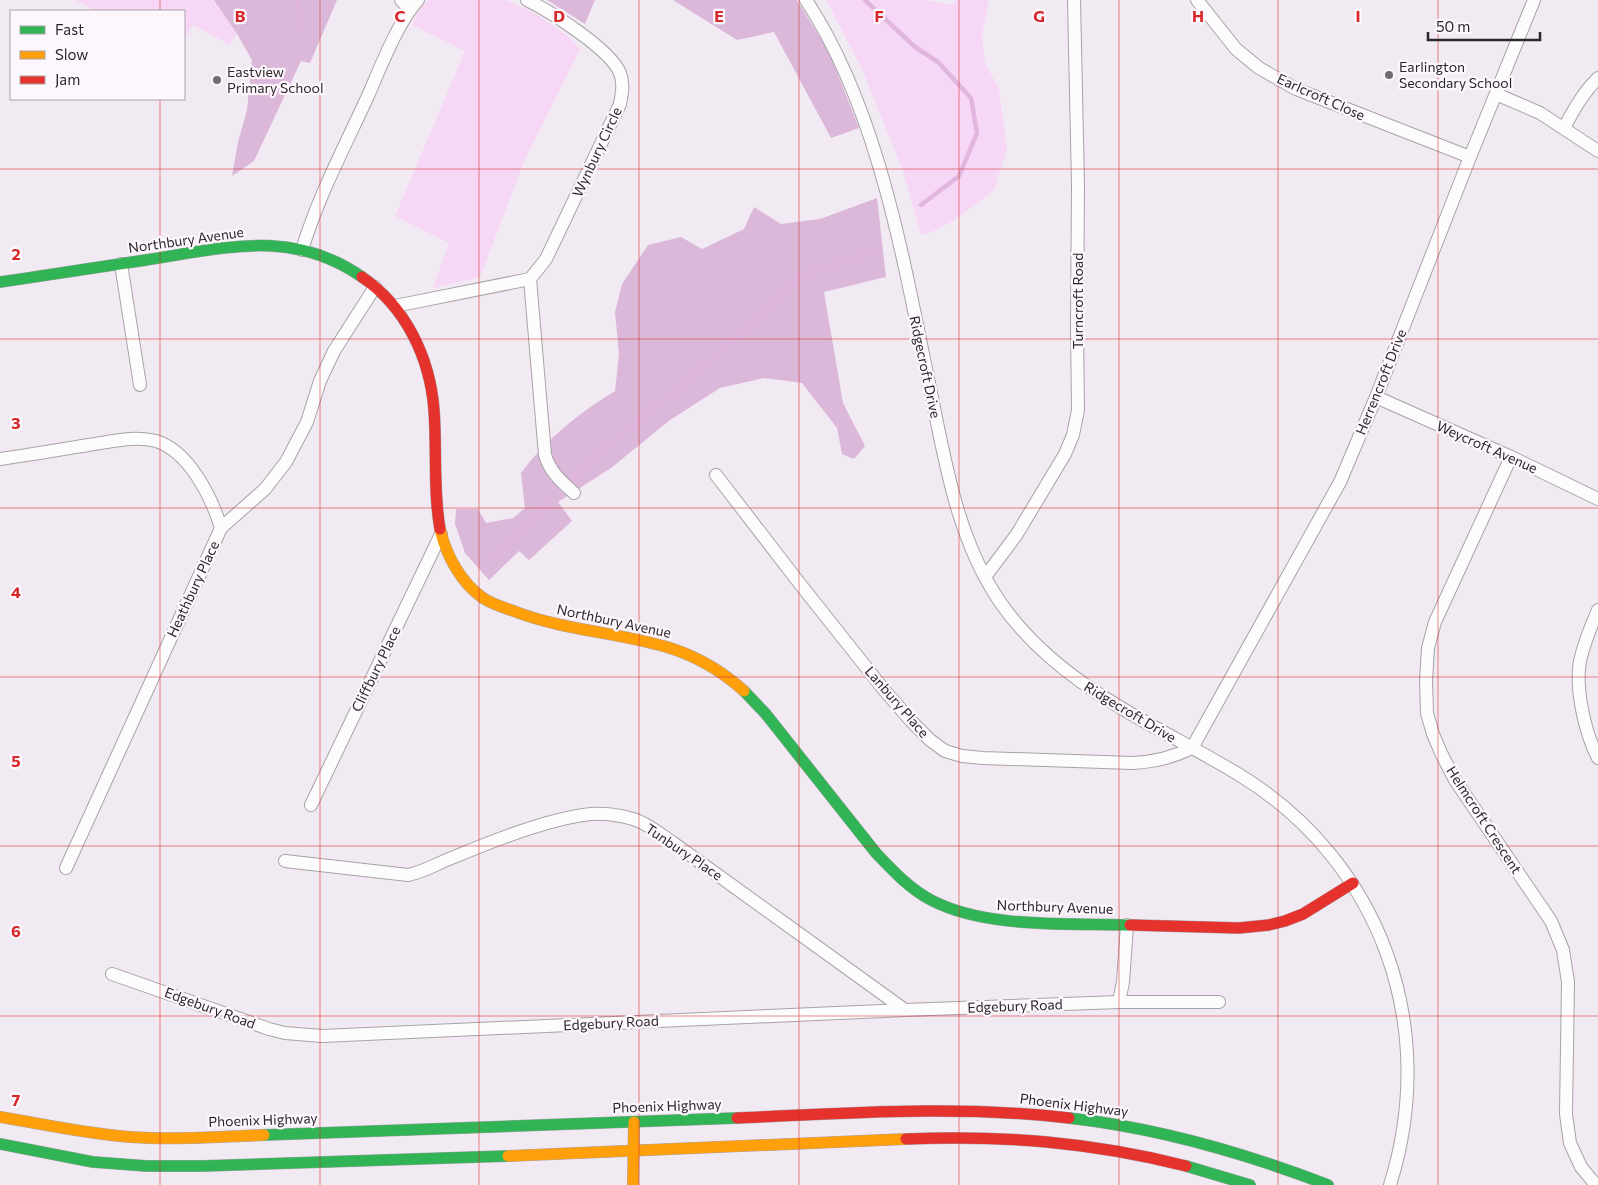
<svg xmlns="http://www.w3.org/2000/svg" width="1598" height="1185" viewBox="0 0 1598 1185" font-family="Commissioner,sans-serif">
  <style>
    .green { fill: #f6d8f6 }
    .forest { fill: #dbb8da }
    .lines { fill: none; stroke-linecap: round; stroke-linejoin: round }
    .stream { stroke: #e0b6df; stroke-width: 4.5 }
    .street-casing { stroke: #a8a2a8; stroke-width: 14 }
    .fast-casing { stroke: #a8a2a8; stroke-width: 12 }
    .slow-casing { stroke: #a8a2a8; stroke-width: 12 }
    .jam-casing { stroke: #a8a2a8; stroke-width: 12 }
    .street { stroke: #fdfcfd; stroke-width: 12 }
    .fast { stroke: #30b455; stroke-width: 11 }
    .slow { stroke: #ff9f0a; stroke-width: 11 }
    .jam { stroke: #e5322d; stroke-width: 11 }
    .grid { fill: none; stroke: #d62828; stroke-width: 1; stroke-opacity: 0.55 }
    .poi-dot { fill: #716b71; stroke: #fdf7fd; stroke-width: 2 }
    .labels { text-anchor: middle; stroke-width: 4.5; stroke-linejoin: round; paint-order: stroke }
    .poi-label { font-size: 14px; fill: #2c272c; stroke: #fdf7fd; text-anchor: start }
    .street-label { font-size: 14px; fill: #2c272c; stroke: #fdf7fd }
    .grid-label { font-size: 16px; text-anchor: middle; font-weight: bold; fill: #d62828; stroke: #fdf7fd; stroke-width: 4.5; stroke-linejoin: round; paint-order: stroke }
  </style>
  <rect width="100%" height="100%" fill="#f2eaf2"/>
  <g class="green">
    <polygon points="75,0 214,0 237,34 230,45 193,25 184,40 184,11 96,11"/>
    <polygon points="428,0 506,0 536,14 568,36 580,49 526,157 480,277 433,288 449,243 395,216 465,51 412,25 417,13"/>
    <polygon points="826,0 926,0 953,5 955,0 989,0 982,36 985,63 999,89 1007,149 994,190 955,220 934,231 921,235 903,171 861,67"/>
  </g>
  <g class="forest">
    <polygon points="214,0 337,0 310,63 301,61 254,161 232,176 238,142 247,110 252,60 237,34"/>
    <polygon points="547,0 595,0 585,24"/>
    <polygon points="673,0 797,0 829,52 859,128 831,138 774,32 737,40"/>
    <path d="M 877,198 L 886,277 L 824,292 L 843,403 L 865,446 L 854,459 L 842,454 L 837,428 L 802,383 L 764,378 L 720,388 L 670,420 L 611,468 L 558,502 L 572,521 L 529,560 L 519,551 L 489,580 L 465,553 L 455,524 L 456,509 L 478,509 L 486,523 L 513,518 L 525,508 L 521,473 C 546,439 579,413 615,391 L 619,354 L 615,312 L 622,284 L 648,245 L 681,237 L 702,249 L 744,229 L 754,207 L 781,224 L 820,219 Z"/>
  </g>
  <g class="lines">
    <g class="stream">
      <polyline points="298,0 299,25"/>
      <polyline points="865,0 915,47 938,62 971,98 977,133 959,176 921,205"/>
      <polyline points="571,480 616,439 703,368 798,278 880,249"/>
      <polyline points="488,561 549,502"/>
    </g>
    <defs>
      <g id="street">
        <polyline points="401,0 410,10"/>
        <path d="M 806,0 C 879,111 903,259 930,388 C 945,461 957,539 1000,602 C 1058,686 1153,723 1238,774 C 1381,861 1440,1026 1390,1185"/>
        <polyline points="1197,0 1236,49 1259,68 1296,89 1470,157"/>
        <polyline points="1496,94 1540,113 1598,151"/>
        <path d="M 1564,128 C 1574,109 1583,93 1598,78"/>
        <path d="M 302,250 C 318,197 344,148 367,98 C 380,69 397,23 418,0"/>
        <polyline points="121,264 140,385"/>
        <path d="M 530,279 L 545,455 C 550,472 561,481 574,493"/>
        <path d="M 395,306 L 530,279 L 546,259 L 620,104 C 622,93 624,84 620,73 C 610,49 551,12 527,0"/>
        <polyline points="1376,397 1511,457 1598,499"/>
        <polyline points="1511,457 1435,622 1428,648 1426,680 1427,713 1433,734 1441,753 1455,780 1551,921 1563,950 1568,982 1566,1114 1570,1143 1581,1167 1596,1185"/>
        <path d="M 0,459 C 29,455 58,450 88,445 C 110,442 134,435 156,441 C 189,451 212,498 221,528 L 66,868"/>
        <path d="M 716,475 L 800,584 L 885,691 L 911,721 L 930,740 L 945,751 L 962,756 L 983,758 L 1132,763 C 1154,762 1172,758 1192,748 L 1340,482 L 1376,397 L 1470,157 L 1534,0"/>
        <polyline points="221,528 265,489 286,462 307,422 320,381 334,351 375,287"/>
        <polyline points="985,577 1017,534 1065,454 1073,435 1078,410 1077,328 1078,185 1074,0"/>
        <path d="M 1598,610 C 1591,626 1584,643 1580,661 C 1575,689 1585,733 1598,758"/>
        <polyline points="311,805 441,534"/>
        <path d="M 285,861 L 408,875 C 424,872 438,863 454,857 C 492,841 550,818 591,814 C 605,813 619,815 633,819 C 647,823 660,834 672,842 L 905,1010"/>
        <polyline points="112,974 269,1029 285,1033 322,1036 905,1010 1119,1002 1219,1002"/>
        <polyline points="1119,1002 1123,982 1127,925"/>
      </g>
      <g id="fast">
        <path d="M 0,282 C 49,275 98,267 146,260 C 224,248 292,228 362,277"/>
        <path d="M 744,691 L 765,713 L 876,853 C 893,871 910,889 931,900 C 986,929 1069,923 1130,925"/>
        <path d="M 1069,1118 C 1159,1128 1245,1153 1328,1185"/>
        <polyline points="264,1135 737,1118"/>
        <polyline points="0,1144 93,1162 147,1166 202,1166 508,1156"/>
        <polyline points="1186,1166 1250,1185"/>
      </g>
      <g id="slow">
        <path d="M 440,529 C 446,555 461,583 483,598 C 492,604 502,607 511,610 C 563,631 620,632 673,649 C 700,658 723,672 744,691"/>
        <path d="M 0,1117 C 43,1124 86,1134 130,1137 C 174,1140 220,1137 264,1135"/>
        <polyline points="508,1156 906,1139"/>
        <polyline points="633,1185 634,1122"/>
      </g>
      <g id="jam">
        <path d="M 362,277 C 406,307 430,358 434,410 C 437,450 433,489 440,529"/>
        <polyline points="1130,925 1239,928 1269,925 1285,921 1303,914 1353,883"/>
        <path d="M 737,1118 C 848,1113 959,1105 1069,1118"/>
        <path d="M 906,1139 C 1003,1135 1091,1142 1186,1166"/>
      </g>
    </defs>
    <use href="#street" class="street-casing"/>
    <use href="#fast" class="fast-casing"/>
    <use href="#slow" class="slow-casing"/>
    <use href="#jam" class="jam-casing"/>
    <use href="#street" class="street"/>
    <use href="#fast" class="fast"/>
    <use href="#slow" class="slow"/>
    <use href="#jam" class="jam"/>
  </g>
  <path class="grid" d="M 160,0 L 160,11M 320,0 L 320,1185M 479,0 L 479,1185M 639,0 L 639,1185M 799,0 L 799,1185M 959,0 L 959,1185M 1119,0 L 1119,1185M 1278,0 L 1278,1185M 1438,0 L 1438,1185M 160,99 L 160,1185M 0,169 L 1598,169M 0,339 L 1598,339M 0,508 L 1598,508M 0,677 L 1598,677M 0,846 L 1598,846M 0,1016 L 1598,1016"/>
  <g class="poi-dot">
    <circle cx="1389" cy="75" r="5"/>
    <circle cx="217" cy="80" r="5"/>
  </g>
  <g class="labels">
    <g class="poi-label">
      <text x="1399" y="72">Earlington<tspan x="1399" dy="16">Secondary School</tspan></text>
      <text x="227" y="77">Eastview<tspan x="227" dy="16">Primary School</tspan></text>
    </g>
    <g class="street-label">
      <text transform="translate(1321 97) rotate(24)" y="5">Earlcroft Close</text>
      <text transform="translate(597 152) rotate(-65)" y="5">Wynbury Circle</text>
      <text transform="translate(186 240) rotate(-8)" y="5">Northbury Avenue</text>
      <text transform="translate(1078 301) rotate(-90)" y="5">Turncroft Road</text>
      <text transform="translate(925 367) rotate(78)" y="5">Ridgecroft Drive</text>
      <text transform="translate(1381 382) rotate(-68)" y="5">Herrencroft Drive</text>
      <text transform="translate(1487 447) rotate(24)" y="5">Weycroft Avenue</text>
      <text transform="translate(193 589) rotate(-65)" y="5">Heathbury Place</text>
      <text transform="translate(614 621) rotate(12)" y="5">Northbury Avenue</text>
      <text transform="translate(376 669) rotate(-64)" y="5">Cliffbury Place</text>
      <text transform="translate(897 702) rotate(49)" y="5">Lanbury Place</text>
      <text transform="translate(1130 712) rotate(31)" y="5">Ridgecroft Drive</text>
      <text transform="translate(1484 820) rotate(57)" y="5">Helmcroft Crescent</text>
      <text transform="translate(684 852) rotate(34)" y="5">Tunbury Place</text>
      <text transform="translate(1055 907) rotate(2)" y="5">Northbury Avenue</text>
      <text transform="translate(1015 1006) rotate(-2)" y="5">Edgebury Road</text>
      <text transform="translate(210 1008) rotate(20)" y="5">Edgebury Road</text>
      <text transform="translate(611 1023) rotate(-3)" y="5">Edgebury Road</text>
      <text transform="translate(1074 1105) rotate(7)" y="5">Phoenix Highway</text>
      <text transform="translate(667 1106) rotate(-2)" y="5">Phoenix Highway</text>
      <text transform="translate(263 1120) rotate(-2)" y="5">Phoenix Highway</text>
    </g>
  </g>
  <g class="grid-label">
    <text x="240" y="22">B</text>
    <text x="400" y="22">C</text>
    <text x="559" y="22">D</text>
    <text x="719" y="22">E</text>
    <text x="879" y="22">F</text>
    <text x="1039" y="22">G</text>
    <text x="1198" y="22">H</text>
    <text x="1358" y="22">I</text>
    <text x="16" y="260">2</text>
    <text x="16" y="429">3</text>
    <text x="16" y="598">4</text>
    <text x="16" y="767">5</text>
    <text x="16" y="937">6</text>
    <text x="16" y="1106">7</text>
  </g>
  <rect x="10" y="10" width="175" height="90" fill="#fdf7fd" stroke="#a9a4a9"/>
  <rect x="20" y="26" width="25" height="8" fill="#30b455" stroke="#a9a4a9"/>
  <text x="55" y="35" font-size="15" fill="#2c272c">Fast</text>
  <rect x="20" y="51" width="25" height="8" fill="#ff9f0a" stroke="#a9a4a9"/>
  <text x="55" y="60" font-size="15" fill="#2c272c">Slow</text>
  <rect x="20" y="76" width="25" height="8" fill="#e5322d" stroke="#a9a4a9"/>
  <text x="55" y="85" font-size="15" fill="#2c272c">Jam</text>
  <path d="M1428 32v8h112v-8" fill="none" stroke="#2c272c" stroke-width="2.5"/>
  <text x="1436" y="32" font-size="15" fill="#2c272c" stroke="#fdf7fd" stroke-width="4" paint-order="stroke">50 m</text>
</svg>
